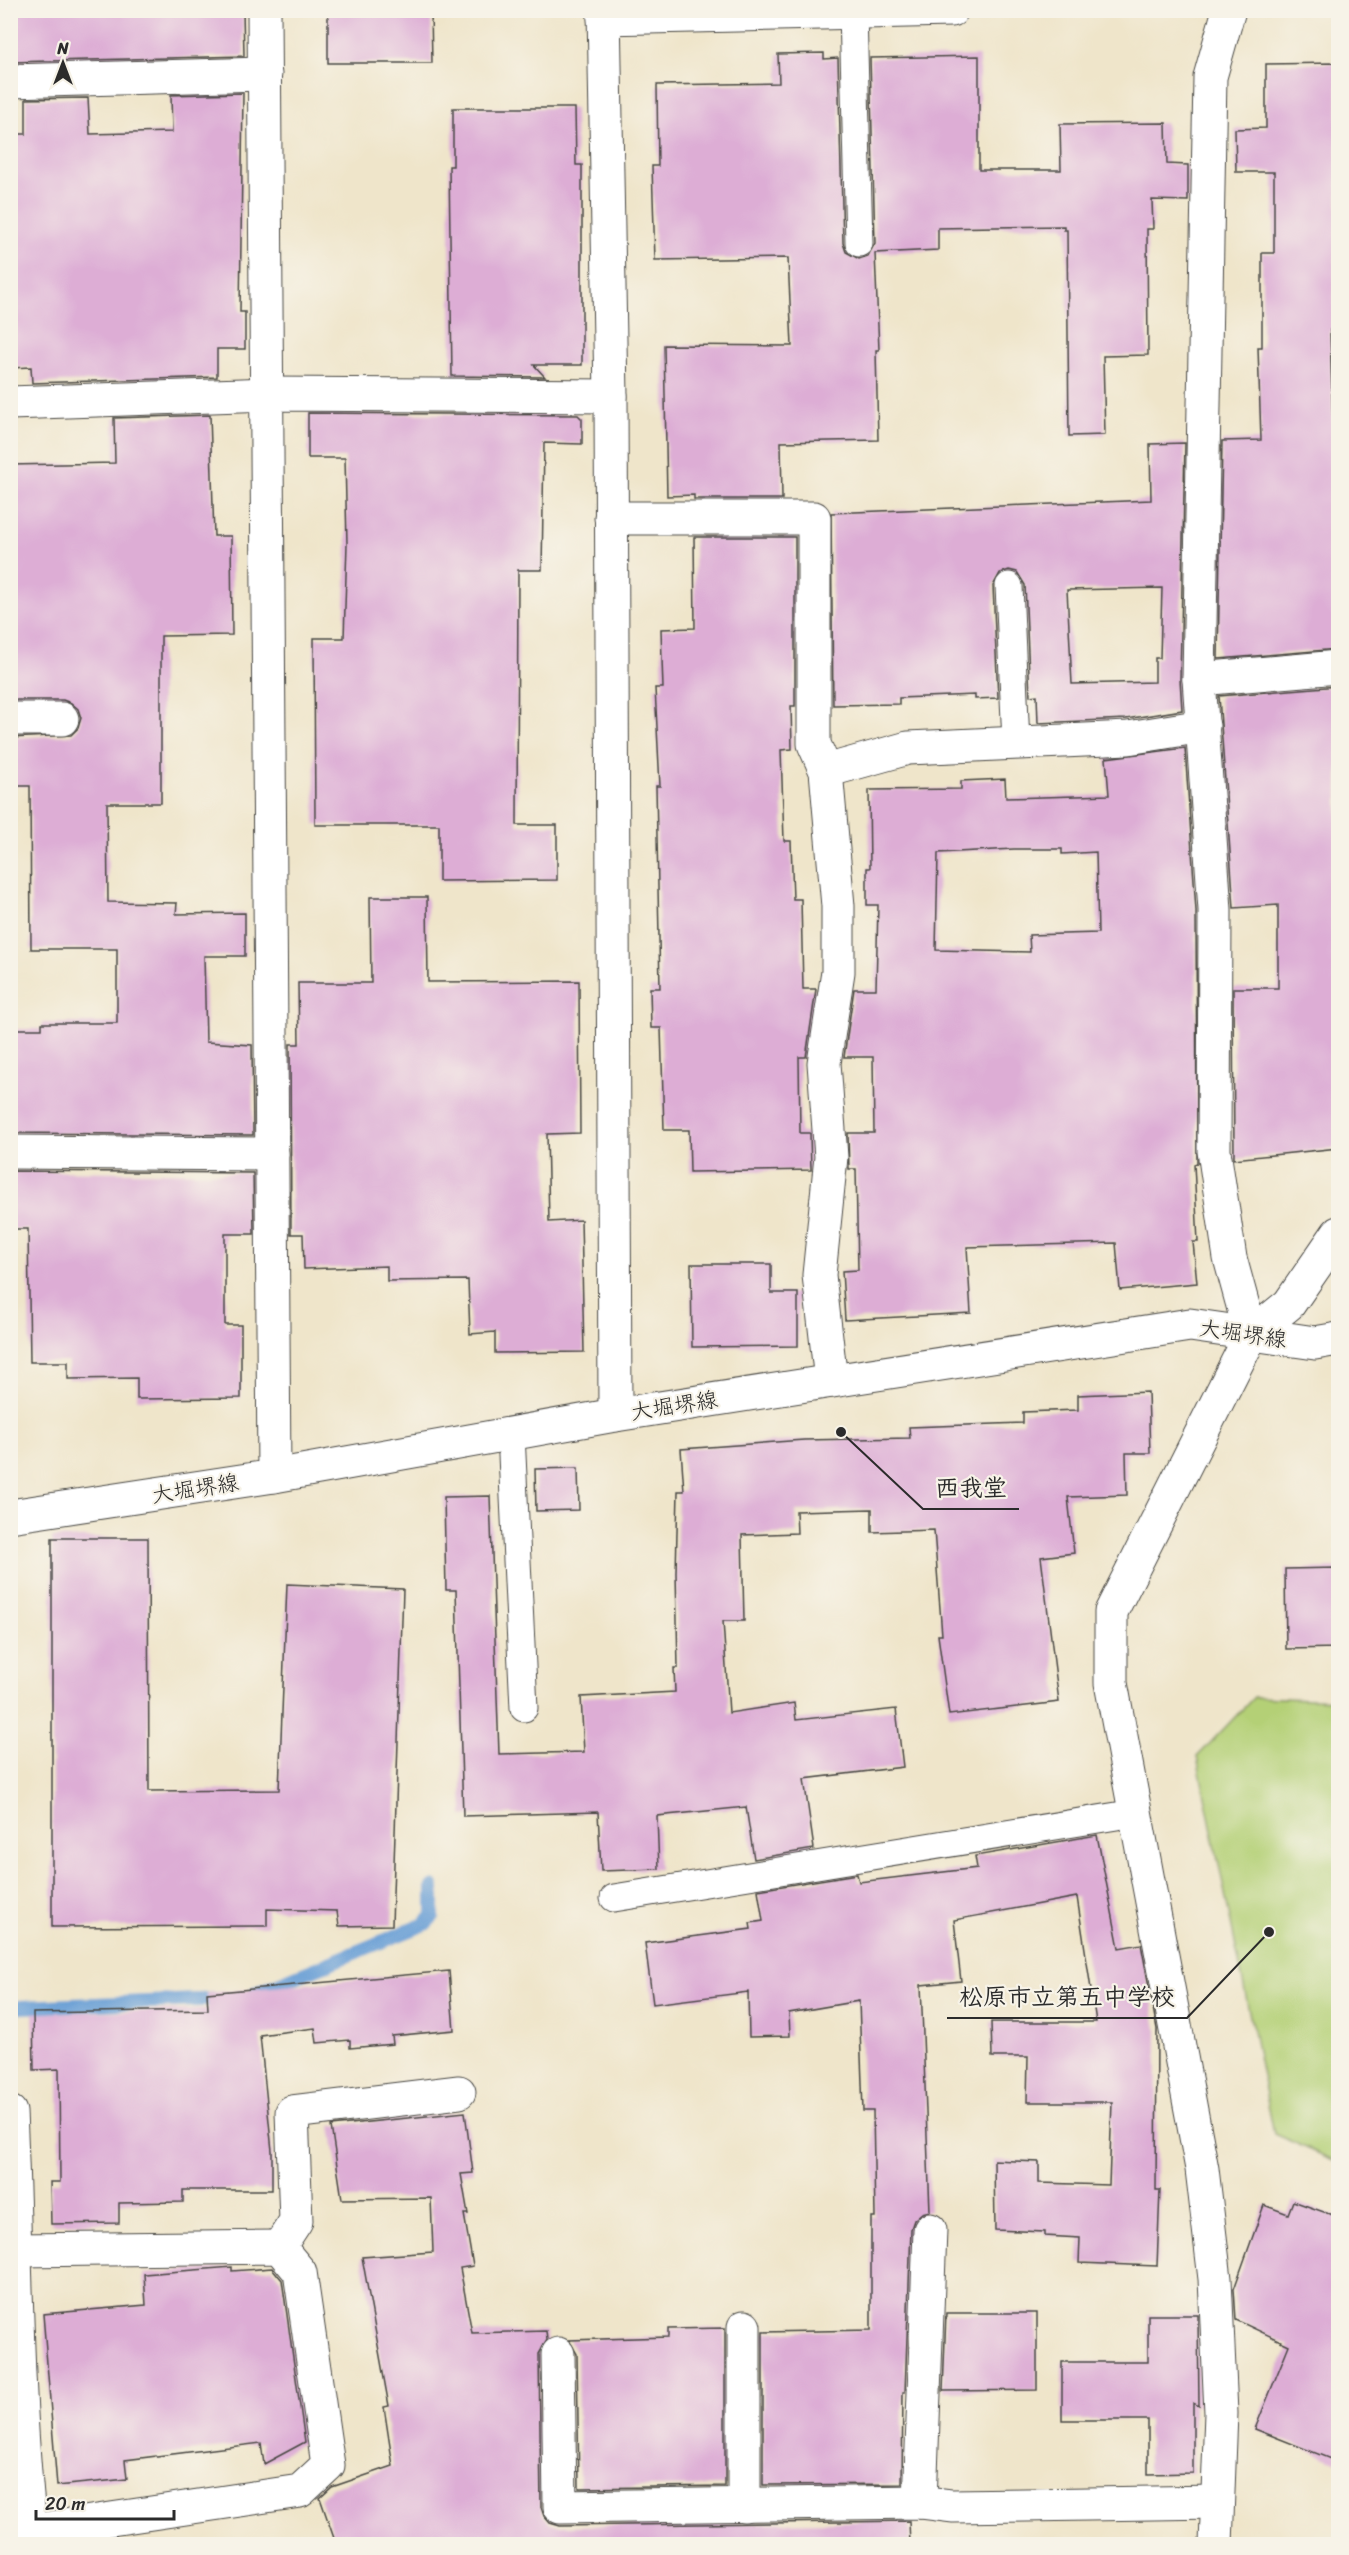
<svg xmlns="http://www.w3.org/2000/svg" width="1349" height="2555" viewBox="0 0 1349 2555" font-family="Sriracha,'Klee One',sans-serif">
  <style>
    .green { fill: #b4d076; stroke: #707e50; stroke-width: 1.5 }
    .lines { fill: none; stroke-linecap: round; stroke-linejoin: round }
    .stream { stroke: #689ed5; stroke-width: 14 }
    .building { fill: #ddadd5; fill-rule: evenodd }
    .service-casing { stroke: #484743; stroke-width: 29 }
    .minor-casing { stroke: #484743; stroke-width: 35 }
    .tertiary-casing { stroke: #484743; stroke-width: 35 }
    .secondary-casing { stroke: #484743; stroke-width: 35 }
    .service { stroke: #fff; stroke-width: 27 }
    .minor { stroke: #fff; stroke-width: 33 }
    .tertiary { stroke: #fff; stroke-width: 33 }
    .secondary { stroke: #fff; stroke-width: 33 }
    .labels { text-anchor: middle; stroke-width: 4.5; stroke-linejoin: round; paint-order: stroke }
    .street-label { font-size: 22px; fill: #2b2b2b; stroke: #f7f3e8 }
    .leader { fill: none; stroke: #2b2b2b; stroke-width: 2 }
    .callout-dot { fill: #2b2b2b; stroke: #f7f3e8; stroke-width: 2 }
    .callout-label { font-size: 24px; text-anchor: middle; font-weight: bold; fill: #2b2b2b; stroke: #f7f3e8; stroke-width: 4.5; stroke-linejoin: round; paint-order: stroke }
  </style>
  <rect width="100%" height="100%" fill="#f7f3e8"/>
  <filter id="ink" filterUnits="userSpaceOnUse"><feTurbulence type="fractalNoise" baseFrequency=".0167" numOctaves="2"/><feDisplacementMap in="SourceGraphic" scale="12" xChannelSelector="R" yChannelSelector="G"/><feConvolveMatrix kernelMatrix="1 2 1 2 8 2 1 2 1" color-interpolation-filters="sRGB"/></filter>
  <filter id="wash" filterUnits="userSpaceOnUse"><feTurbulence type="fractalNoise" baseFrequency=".008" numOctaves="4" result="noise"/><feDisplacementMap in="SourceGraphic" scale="24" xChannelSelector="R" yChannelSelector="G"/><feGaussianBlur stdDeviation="1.35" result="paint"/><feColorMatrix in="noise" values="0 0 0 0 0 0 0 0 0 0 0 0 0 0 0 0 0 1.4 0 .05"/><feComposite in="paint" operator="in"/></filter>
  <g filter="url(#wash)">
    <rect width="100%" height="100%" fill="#efe5ca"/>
    <polygon class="green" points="1254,1697 1338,1700 1338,2162 1274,2134 1197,1757"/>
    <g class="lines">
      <g class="stream">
        <polyline points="256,1993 425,1924 433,1916 433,1887"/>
        <polyline points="20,2007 226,1999"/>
      </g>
    </g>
    <g id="blocks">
      <g class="building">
        <polygon points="10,10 243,10 244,56 10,62"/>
        <polygon points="328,10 431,10 432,63 328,63"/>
        <polygon points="824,53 824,59 838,58 843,243 846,252 859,259 868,256 875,243 870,58 979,56 979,170 1061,170 1060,124 1166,123 1167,164 1188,165 1188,201 1152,200 1153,229 1147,229 1148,355 1103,356 1105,435 1069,436 1067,230 1064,230 1064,226 938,228 938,250 875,253 879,350 876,350 878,440 781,442 782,499 694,499 694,495 667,496 664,345 792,346 788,258 655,260 652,166 658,166 657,85 779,83 778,54"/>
        <polygon points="1337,63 1338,258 1335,258 1334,330 1330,330 1333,425 1338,424 1338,649 1218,659 1222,441 1261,440 1258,347 1262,347 1262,253 1274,253 1274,172 1236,172 1235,129 1266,128 1266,64"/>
        <polygon points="243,93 240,312 245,312 245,349 217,349 217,377 32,383 31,367 10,368 10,134 26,134 26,99 88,98 90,134 172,132 171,95"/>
        <polygon points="453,108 575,108 576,165 582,165 582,365 534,365 545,377 452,376 449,166 453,166"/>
        <polygon points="308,413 578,415 582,419 582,444 544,443 542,570 518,570 517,825 557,825 557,880 439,881 439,825 315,825 314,638 344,638 347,544 345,458 308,458"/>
        <polygon points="210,415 214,536 231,536 232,635 161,636 161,803 107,803 108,902 177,903 176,914 245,913 245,956 204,956 206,1042 252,1045 253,1135 10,1133 10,1029 42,1029 42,1023 117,1023 117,949 31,949 30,786 10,786 10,738 71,735 78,728 81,718 78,709 71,703 63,700 10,700 10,465 115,463 114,418"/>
        <path d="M 1185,443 L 1180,679 L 1182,710 L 1126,719 L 1038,723 L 1037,695 L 1030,696 L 1025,585 L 1017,572 L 1009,570 L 1000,573 L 993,586 L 998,698 L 975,699 L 975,695 L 899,698 L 899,704 L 833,705 L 831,513 L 1151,500 L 1150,444 ZM 1162,588 L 1160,658 L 1155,658 L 1155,682 L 1072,684 L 1067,590 Z"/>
        <polygon points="694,537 795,537 795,706 791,706 792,749 781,750 784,841 791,841 793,899 801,899 803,989 816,989 806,1057 799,1057 800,1133 810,1133 811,1170 690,1172 689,1130 664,1130 661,1028 651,1028 650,988 660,988 656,786 660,786 655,688 663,688 661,629 695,628"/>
        <polygon points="1338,686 1338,1148 1234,1159 1233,988 1278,988 1278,905 1234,908 1219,696"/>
        <path d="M 1185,748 L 1196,911 L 1197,1163 L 1194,1164 L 1198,1242 L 1193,1242 L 1197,1283 L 1120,1290 L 1116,1243 L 967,1247 L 971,1313 L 845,1320 L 842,1271 L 858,1270 L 856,1169 L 849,1169 L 848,1133 L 874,1133 L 873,1057 L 844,1057 L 854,989 L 876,989 L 878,905 L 867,905 L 867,868 L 870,868 L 869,790 L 961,789 L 961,781 L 1005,779 L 1006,798 L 1109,795 L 1106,758 ZM 1014,849 L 1062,849 L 1062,854 L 1096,852 L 1098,933 L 1029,935 L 1030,952 L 936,950 L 938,853 Z"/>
        <polygon points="370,897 427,897 428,982 579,981 580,1133 547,1134 549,1222 581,1220 584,1352 495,1353 495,1332 470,1334 468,1280 387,1281 387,1266 304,1269 303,1234 291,1234 290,1044 299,1044 298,983 371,983"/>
        <polygon points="10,1171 253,1173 254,1234 225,1234 225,1325 241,1325 241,1398 137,1399 137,1378 68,1379 68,1362 30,1362 28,1229 10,1229"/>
        <polygon points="691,1264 771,1264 771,1293 798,1293 798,1346 692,1347"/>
        <polygon points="1148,1392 1150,1453 1126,1453 1127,1495 1068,1497 1074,1553 1041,1557 1059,1702 949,1715 938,1635 942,1635 934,1530 872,1532 872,1509 796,1511 797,1533 742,1535 744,1621 723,1621 729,1713 794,1703 796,1720 896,1709 903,1767 804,1779 814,1849 754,1859 746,1807 657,1816 659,1869 601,1871 598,1812 463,1816 456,1590 446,1590 444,1497 490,1496 499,1754 584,1752 581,1697 675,1692 674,1668 678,1668 676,1573 678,1491 684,1491 681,1449 804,1440 910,1438 909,1427 1023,1423 1023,1412 1078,1410 1078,1395"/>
        <polygon points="578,1468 579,1510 536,1511 535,1469"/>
        <polygon points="52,1538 148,1538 149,1791 279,1790 287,1584 403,1589 392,1925 339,1926 337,1911 267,1909 267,1926 52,1927"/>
        <polygon points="1338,1568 1338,1648 1286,1649 1285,1569"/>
        <polygon points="1097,1835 1119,1948 1141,1944 1157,2029 1156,2190 1160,2190 1157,2266 1079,2263 1080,2238 1045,2236 1045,2232 995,2230 994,2160 1039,2162 1039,2183 1109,2185 1112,2102 1027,2102 1028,2057 992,2057 991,2022 1096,2022 1077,1897 954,1920 961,1981 921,1985 930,2211 922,2213 914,2220 911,2229 905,2392 903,2392 902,2484 763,2485 763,2332 871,2330 871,2217 875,2217 873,2111 863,2111 859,2001 789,2013 790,2036 749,2037 748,1992 653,2004 645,1943 751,1929 750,1923 763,1921 758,1890 857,1874 859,1882 977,1868 975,1856"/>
        <polygon points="449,1971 454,2030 392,2036 393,2044 350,2048 350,2040 317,2043 315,2028 260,2035 272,2151 272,2190 183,2190 183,2202 119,2203 119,2223 51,2224 50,2182 60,2182 59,2069 34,2070 33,2013 208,2010 207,1993"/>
        <polygon points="465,2112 473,2173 461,2174 468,2214 464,2214 473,2266 460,2268 472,2333 546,2331 547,2340 539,2354 541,2507 544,2516 550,2523 560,2526 909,2521 910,2544 336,2544 320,2498 332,2487 393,2466 384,2407 389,2406 362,2257 433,2252 431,2198 342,2199 331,2126"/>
        <polygon points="1293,2201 1338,2217 1338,2462 1255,2429 1289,2345 1236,2320 1234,2289 1264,2205 1288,2214"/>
        <polygon points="232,2267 232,2271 272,2268 282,2280 305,2442 264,2464 261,2443 125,2460 127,2479 57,2486 43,2314 146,2305 144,2274"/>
        <polygon points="946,2313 1037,2313 1037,2390 943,2391"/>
        <polygon points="1148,2315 1198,2315 1199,2406 1193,2403 1193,2473 1148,2474 1148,2420 1062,2420 1062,2362 1148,2362"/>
        <polygon points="725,2328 725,2486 579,2488 577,2354 569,2340 668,2337 668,2329"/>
      </g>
    </g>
  </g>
  <g filter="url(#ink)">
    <use href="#blocks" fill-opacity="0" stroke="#484743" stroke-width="1.5"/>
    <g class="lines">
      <defs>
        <g id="service">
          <polyline points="853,12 859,243"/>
          <polyline points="1009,586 1016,743"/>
          <polyline points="511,1434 524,1708"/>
          <polyline points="614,1898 1135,1813"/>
        </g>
        <g id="minor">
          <polyline points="264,10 274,1476"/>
          <polyline points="604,10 611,396 615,1415"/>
          <polyline points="1229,10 1210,77 1199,679 1215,910 1214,1151 1230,1258 1251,1335 1289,1304 1338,1233"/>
          <polyline points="604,18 952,10"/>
          <polyline points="10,81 265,74"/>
          <polyline points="10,403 269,394 611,396"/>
          <polyline points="611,518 814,518 814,744 826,771 838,906 838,972 824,1063 831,1157 819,1275 831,1381"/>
          <polyline points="1199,679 1338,667"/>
          <polyline points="10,719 62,719"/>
          <polyline points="826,771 908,748 1128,738 1203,726"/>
          <polyline points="10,1152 272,1154"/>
          <path d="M 10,2112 C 17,2256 15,2401 32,2544"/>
          <polyline points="279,2247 296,2221 292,2112 459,2092"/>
          <polyline points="17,2250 279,2247 300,2272 328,2465 300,2491 30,2531"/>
          <polyline points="744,2327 744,2505"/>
          <polyline points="558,2354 560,2507 920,2502 952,2506 1217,2502"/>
          <polyline points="920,2502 930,2230"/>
        </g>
        <polyline id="tertiary" points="1216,2544 1221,2413 1215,2279 1202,2169 1111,1683 1111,1612 1251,1335"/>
        <polyline id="secondary" points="10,1516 274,1476 615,1415 1190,1325 1315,1343 1338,1339"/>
      </defs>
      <use href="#service" class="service-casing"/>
      <use href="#minor" class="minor-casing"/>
      <use href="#tertiary" class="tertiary-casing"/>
      <use href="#secondary" class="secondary-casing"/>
      <use href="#service" class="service"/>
      <use href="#minor" class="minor"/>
      <use href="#tertiary" class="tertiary"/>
      <use href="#secondary" class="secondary"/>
    </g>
  </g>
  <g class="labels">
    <g class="street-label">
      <text transform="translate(1243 1333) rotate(8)" y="8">大堀堺線</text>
      <text transform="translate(674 1405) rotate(-9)" y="8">大堀堺線</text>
      <text transform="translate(195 1488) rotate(-9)" y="8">大堀堺線</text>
    </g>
  </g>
  <path class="leader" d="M841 1432L923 1509H1019M1269 1932L1187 2018H947"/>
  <g class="callout-dot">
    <circle cx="841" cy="1432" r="6"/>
    <circle cx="1269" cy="1932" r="6"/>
  </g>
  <g class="callout-label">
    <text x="971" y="1496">西我堂</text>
    <text x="1067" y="2005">松原市立第五中学校</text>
  </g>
  <rect width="1349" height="2555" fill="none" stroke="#f7f3e8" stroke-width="36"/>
  <g transform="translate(63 63)" stroke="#f7f3e8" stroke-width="4.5" paint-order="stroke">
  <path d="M0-4.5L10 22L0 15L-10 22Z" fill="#2b2b2b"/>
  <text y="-9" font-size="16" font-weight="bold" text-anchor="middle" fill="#2b2b2b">N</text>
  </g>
  <path d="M36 2510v9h138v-9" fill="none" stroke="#2b2b2b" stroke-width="3"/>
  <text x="45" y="2510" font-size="18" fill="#2b2b2b" stroke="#f7f3e8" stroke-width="4.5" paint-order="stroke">20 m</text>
</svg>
